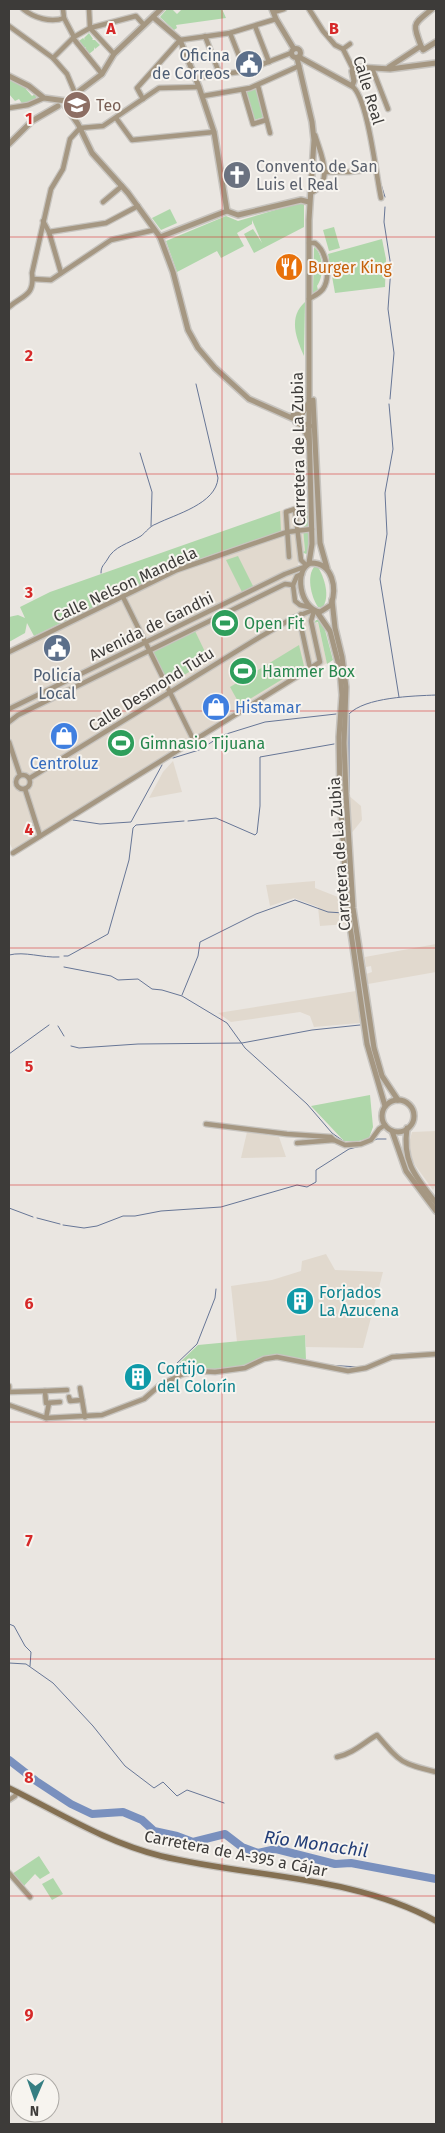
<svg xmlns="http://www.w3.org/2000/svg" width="445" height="2133" viewBox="0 0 445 2133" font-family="'Fira Sans',sans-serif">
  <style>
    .built { fill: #e1d9ce }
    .green { fill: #afd7aa }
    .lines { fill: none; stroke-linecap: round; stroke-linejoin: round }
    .stream { stroke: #677696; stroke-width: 1 }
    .river { stroke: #7990be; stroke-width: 8 }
    .minor-casing { stroke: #c7c4bf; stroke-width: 7 }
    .tertiary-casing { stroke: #c7c4bf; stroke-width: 8 }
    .secondary-casing { stroke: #c7c4bf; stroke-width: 8 }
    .minor { stroke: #a59782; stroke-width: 4.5 }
    .tertiary { stroke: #a59782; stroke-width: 5 }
    .secondary { stroke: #847052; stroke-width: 5.5 }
    .grid { fill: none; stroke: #d62828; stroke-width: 1; stroke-opacity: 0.55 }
    .labels { text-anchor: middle; stroke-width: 4; stroke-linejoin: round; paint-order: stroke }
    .service-label { font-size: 16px; fill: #4e5e75; stroke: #f7f4ef; text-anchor: end }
    .street-label { font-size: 16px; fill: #3d3b39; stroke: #f7f4ef }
    .education-label { font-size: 16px; fill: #785e54; stroke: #f7f4ef; text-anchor: start }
    .worship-label { font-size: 16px; fill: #5b616d; stroke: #f7f4ef; text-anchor: start }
    .food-label { font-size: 16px; fill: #c56008; stroke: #f7f4ef; text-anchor: start }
    .leisure-label { font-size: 16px; fill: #27864d; stroke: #f7f4ef; text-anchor: start }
    .shop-label { font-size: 16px; fill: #366cbe; stroke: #f7f4ef; text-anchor: start }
    .culture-label { font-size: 16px; fill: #0d838f; stroke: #f7f4ef; text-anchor: start }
    .water-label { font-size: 18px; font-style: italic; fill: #233e78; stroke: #f7f4ef }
    .grid-label { font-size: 16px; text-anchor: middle; font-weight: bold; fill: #d62828; stroke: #f7f4ef; stroke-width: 4; stroke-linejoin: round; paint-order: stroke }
  </style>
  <rect width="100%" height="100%" fill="#eae6e1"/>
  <g class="built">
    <polygon points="301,504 305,551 302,552 291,586 295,605 311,611 313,623 318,623 327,663 14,852 9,842 9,648 176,567 280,531 280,511"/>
    <polygon points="173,761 182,792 149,798 163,772"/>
    <polygon points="348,795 361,806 362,820 350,835"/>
    <polygon points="315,881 315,888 343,899 347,924 320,926 318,907 294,898 270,906 266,885"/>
    <polygon points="436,944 436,972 368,984 366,974 372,972 371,966 366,967 365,957"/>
    <polygon points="356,991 360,1023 314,1027 310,1016 300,1012 231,1022 218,1013"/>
    <polygon points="436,1131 436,1184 433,1190 415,1165 409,1152 409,1143 412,1132"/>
    <polygon points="247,1132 279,1137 286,1157 241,1158"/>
    <polygon points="326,1254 335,1270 383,1272 363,1348 306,1347 305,1335 237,1342 231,1286 272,1280 301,1271 302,1261"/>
  </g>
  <g class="green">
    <polygon points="167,9 172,9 177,14 182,9 222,9 226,18 176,25 177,28 174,30 160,17"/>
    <polygon points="89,33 93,39 92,40 95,40 100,45 95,49 94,47 94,50 89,54 85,48 86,47 84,47 79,41 83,38 85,40 84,38"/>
    <polygon points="9,79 27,87 26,89 32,96 35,94 37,100 23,105 19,99 15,101 9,94"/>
    <polygon points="256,89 264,117 254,120 246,92"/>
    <polygon points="299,203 304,204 304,227 254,253 244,234 253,229 262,243 252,220 252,224 237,233 244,246 221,258 217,251 177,272 166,241 226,216 238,221"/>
    <polygon points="170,209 177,223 161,230 152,218"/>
    <polygon points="334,227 340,248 329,251 323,230"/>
    <polygon points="382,239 386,259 385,287 335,293 328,254"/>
    <path d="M 314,247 C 324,254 324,277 317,286 L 318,290 L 313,293 Z"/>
    <path d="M 305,302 L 304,356 C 296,338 288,317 305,302 Z"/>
    <polygon points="307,505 310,544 308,553 306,554 302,552 305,551 301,506"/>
    <polygon points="280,511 281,531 176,567 34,636 27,623 25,633 9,642 9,617 18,615 25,618 20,607 50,592"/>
    <polygon points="238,556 253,586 242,592 226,560"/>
    <path d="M 315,566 L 318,567 C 324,577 331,597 322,608 L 318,607 C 311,597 306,575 315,566 Z"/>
    <polygon points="316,620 320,620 325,630 333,660 327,664 318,622 314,623"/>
    <polygon points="195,631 209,660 169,684 153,652"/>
    <polygon points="299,645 304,666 240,705 230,687"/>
    <polygon points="370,1095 373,1127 369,1138 359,1141 344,1141 311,1106"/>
    <path d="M 305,1335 L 306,1360 C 294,1358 281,1354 268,1356 C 260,1357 254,1363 247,1365 C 231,1372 189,1376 175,1367 L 198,1345 Z"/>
    <polygon points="39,1856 50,1873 40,1879 35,1874 22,1888 12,1874"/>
    <polygon points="53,1878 63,1894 52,1900 42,1884"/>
  </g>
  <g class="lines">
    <g class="stream">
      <polyline points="380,181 385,197"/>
      <polyline points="385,207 384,222 391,267 388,309 394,353 390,399"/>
      <polyline points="389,404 393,449 385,493 387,534 380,579 399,697"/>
      <polyline points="140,453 152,492 151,526"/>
      <path d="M 101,573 C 101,566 104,565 107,560 C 114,546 128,544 141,536 C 146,532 150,526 156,524 C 176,514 216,504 218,478 L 196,384"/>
      <path d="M 349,714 C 365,697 413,696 436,695"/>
      <polyline points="173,758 199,750 223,735 265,722 336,714"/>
      <polyline points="349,791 349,715"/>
      <polyline points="73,820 100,824 131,822 162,765"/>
      <polyline points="188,821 216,818 255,835 257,833 260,806 260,757 334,744"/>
      <path d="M 9,955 C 25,951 42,958 59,957"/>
      <polyline points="64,956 68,956 108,934 129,860 133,828 136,825 184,821"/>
      <polyline points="64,967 111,976 118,980 138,979 152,989 162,990 182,996 227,1023 245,1048 307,1104 332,1133 346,1143"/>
      <polyline points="182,995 198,956 200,942 256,914 295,900 328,912 344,913"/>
      <polyline points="58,1026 64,1036"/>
      <polyline points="71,1046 79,1048 138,1044 242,1043 312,1030 360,1025"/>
      <polyline points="9,1054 49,1025"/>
      <polyline points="9,1208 33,1217"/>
      <polyline points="37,1218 60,1224"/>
      <polyline points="63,1225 84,1228 97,1226 123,1216 135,1216 161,1211 221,1207 297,1185 307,1187 316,1182 316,1170 349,1149 361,1146 377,1139 386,1139"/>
      <polyline points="396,1354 435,1352"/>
      <polyline points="373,1363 390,1356"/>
      <polyline points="327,1365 358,1367"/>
      <polyline points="182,1372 174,1366 197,1344 215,1298 216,1289"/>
      <polyline points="9,1624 14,1626 25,1646 31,1652 30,1666"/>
      <polyline points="9,1663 26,1664 53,1683 93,1726 125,1766 154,1788 163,1782 177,1796 187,1790 224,1803"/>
    </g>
    <polyline class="river" points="9,1760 36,1781 71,1804 92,1814 123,1812 142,1820 154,1831 177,1836 193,1842 225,1834 242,1847 258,1853 276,1849 335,1864 351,1863 436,1879"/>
    <defs>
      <g id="minor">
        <path d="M 23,9 C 34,18 51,23 64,18"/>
        <polyline points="63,9 64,18 74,37"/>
        <polyline points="89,9 90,28"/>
        <polyline points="309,9 323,31 335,45 343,49 353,69"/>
        <polyline points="274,12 284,9"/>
        <polyline points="9,26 53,58 67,74 75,93"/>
        <polyline points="255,26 269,62"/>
        <polyline points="90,28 114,54"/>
        <polyline points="230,33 245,71"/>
        <polyline points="205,36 220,75"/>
        <polyline points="73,38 102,74"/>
        <polyline points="343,49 350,44"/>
        <polyline points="53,58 74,37 90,28 136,16 144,25"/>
        <polyline points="372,68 388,109"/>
        <polyline points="196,78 245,71 291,53"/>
        <polyline points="258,86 270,133"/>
        <path d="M 352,86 C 368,98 376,175 381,198"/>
        <polyline points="243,90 253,124 266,120"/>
        <polyline points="203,96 250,88 299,66"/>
        <polyline points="143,99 137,88 180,40 230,33 276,19"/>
        <polyline points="9,108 28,105 44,98"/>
        <polyline points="116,118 132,140 214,132"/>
        <polyline points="326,172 349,172 375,169"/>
        <path d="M 311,193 C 335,181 321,155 315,135"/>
        <polyline points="103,202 122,186"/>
        <polyline points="43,221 49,232 61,273"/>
        <polyline points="49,232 106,223 138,206"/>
        <path d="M 309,243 L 315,243 C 327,252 331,277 323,289 C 319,294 314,296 309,299"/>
        <polyline points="33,279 51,280 111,240 154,230"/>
        <path d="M 9,307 C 23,295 35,296 32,273 L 51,189 L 63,169 L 70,139 L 80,128 L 103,126 L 159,88 L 199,87"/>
        <polyline points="289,557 286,512 295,509 301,560 306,565"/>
        <polyline points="302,574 297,576 293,585 295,601 300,605 309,607"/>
        <polyline points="123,597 194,741"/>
        <polyline points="301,614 300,622 310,668"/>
        <polyline points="9,652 177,570 287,532 312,529"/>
        <polyline points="9,709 285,574 304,567"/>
        <polyline points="9,722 18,715 285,584 293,585"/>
        <polyline points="9,742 20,775"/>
        <circle cx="23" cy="782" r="7"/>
        <polyline points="30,778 260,637 293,618 313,610"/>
        <polyline points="25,789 40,836"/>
        <polyline points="13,853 320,662 311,621 314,611"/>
        <polyline points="206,1124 287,1134 331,1137 334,1140"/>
        <polyline points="297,1143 334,1140 345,1145 361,1144 371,1140 379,1129 385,1125"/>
        <polyline points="9,1386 9,1392 45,1391"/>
        <polyline points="80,1388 85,1417"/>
        <polyline points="69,1397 70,1401 82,1400"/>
        <polyline points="60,1402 46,1403 45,1391 67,1390"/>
        <polyline points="9,1405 46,1418 102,1415 144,1399 160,1385 183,1374 198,1371 215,1372 245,1368 264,1359 277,1357 348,1371 366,1368 392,1357 436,1354"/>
        <polyline points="46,1418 49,1403"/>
        <path d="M 337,1757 C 354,1753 363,1743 377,1735 C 401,1763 400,1763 436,1772"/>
        <polyline points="9,1800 15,1796 17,1792"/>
        <polyline points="9,1873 30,1897"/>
      </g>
      <g id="tertiary">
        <polyline points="272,9 276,19 294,49"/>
        <polyline points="153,17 180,40 199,87 214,132 227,211"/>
        <path d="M 421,46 C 412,22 413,25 432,9"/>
        <circle cx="296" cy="53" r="4.5"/>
        <polyline points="299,57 352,86 354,81 352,71 357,67 390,69 436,63"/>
        <polyline points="297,58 312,122 314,140 309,220 309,425 312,544 309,563"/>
        <polyline points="389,67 421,46 423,50 436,42"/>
        <polyline points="9,76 29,86 44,98 66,101"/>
        <polyline points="66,101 102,74 114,54 161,9"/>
        <polyline points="66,107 78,124 92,153 128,193 160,237 173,272 188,330 198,348 215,368 249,399 310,426"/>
        <polyline points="9,144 32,121 58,106"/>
        <polyline points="160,237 227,211 238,215 301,200 309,202"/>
        <polyline points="313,400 320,543 327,568"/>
        <polyline points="293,415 302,414 308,404"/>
        <polyline points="296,422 303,426 308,438"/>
        <path d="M 311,563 C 333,563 337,588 331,605 L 320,612 C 300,609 293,569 311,563 Z"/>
        <polyline points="332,600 335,628 342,657 346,687 344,743 346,794 353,908 374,1048 382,1076 398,1100"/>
        <polyline points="317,612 330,631 340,670 342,695 339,737 340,793 347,905 367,1044 385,1106"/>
        <circle cx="398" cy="1116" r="16"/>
        <path d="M 407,1128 C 402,1163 416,1177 436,1203"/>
        <polyline points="392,1131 406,1171 436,1211"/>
      </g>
      <path id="secondary" d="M 9,1788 C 60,1813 105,1842 161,1856 C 253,1878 352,1875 436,1921"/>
    </defs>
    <use href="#minor" class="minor-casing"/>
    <use href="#tertiary" class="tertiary-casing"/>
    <use href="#secondary" class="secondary-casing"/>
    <use href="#minor" class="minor"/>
    <use href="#tertiary" class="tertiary"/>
    <use href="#secondary" class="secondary"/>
  </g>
  <path class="grid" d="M 222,9 L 222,2124M 9,237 L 436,237M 9,474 L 436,474M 9,711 L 436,711M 9,948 L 436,948M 9,1185 L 436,1185M 9,1422 L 436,1422M 9,1659 L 436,1659M 9,1896 L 436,1896"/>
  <defs>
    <symbol id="civic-disc" viewBox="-11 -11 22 22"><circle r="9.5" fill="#5c6f8a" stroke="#f7f4ef"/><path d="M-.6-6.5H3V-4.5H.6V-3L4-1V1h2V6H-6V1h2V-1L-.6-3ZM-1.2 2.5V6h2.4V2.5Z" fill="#fff"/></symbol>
    <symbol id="school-disc" viewBox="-11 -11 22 22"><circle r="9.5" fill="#8d6e63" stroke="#f7f4ef"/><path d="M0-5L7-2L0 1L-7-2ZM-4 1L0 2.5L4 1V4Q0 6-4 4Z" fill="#fff"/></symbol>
    <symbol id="church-disc" viewBox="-11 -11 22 22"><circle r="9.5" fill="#6b7280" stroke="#f7f4ef"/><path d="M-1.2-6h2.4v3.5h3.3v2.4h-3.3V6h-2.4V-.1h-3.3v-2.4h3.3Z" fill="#fff"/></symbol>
    <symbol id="restaurant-disc" viewBox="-11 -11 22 22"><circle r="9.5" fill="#e8710a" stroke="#f7f4ef"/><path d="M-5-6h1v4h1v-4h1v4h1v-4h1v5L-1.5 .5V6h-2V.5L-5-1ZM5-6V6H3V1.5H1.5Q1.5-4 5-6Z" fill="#fff"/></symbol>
    <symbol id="stadium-disc" viewBox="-11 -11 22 22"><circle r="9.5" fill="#2e9e5b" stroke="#f7f4ef"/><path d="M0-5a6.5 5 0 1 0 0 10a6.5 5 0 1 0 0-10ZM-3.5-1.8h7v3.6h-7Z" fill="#fff"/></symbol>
    <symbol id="shop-disc" viewBox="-11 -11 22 22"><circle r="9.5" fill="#3f7fe0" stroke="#f7f4ef"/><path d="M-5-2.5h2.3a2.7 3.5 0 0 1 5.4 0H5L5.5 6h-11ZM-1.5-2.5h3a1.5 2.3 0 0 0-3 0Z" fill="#fff"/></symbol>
    <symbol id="building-disc" viewBox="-11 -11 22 22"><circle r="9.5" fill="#0f9aa8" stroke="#f7f4ef"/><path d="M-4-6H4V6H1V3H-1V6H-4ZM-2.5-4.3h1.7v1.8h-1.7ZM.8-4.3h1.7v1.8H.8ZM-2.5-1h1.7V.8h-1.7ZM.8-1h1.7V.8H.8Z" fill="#fff"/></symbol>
  </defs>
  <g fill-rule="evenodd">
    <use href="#civic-disc" x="233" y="48" width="32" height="32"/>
    <use href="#school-disc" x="61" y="89" width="32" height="32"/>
    <use href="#church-disc" x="221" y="159" width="32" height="32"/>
    <use href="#restaurant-disc" x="273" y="251" width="32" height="32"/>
    <use href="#stadium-disc" x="209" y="607" width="32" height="32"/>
    <use href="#civic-disc" x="41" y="632" width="32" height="32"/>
    <use href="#stadium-disc" x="227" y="655" width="32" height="32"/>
    <use href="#shop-disc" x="200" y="691" width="32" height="32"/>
    <use href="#shop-disc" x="48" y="720" width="32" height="32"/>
    <use href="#stadium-disc" x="105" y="727" width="32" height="32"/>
    <use href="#building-disc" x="284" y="1285" width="32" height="32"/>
    <use href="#building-disc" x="122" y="1361" width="32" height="32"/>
  </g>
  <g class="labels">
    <g class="service-label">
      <text x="230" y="61">Oficina<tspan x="230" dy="18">de Correos</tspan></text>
      <text x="57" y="681" text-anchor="middle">Policía<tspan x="57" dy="18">Local</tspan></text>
    </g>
    <g class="street-label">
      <text transform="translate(369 90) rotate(73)" y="6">Calle Real</text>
      <text transform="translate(298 449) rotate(-91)" y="6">Carretera de La Zubia</text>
      <text transform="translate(125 584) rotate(-25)" y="6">Calle Nelson Mandela</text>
      <text transform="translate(151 626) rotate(-26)" y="6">Avenida de Gandhi</text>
      <text transform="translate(151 689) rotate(-32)" y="6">Calle Desmond Tutu</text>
      <text transform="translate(339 854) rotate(-94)" y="6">Carretera de La Zubia</text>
      <text transform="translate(236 1853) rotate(11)" y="6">Carretera de A-395 a Cájar</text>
    </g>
    <g class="education-label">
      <text x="96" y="111">Teo</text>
    </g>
    <g class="worship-label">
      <text x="256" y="172">Convento de San<tspan x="256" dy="18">Luis el Real</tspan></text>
    </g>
    <g class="food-label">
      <text x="308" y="273">Burger King</text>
    </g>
    <g class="leisure-label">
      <text x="244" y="629">Open Fit</text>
      <text x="262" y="677">Hammer Box</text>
      <text x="140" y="749">Gimnasio Tijuana</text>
    </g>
    <g class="shop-label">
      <text x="235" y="713">Histamar</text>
      <text x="64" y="769" text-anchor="middle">Centroluz</text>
    </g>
    <g class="culture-label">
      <text x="319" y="1298">Forjados<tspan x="319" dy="18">La Azucena</tspan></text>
      <text x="157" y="1374">Cortijo<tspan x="157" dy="18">del Colorín</tspan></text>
    </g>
    <g class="water-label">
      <text transform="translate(316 1844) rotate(8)" y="6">Río Monachil</text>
    </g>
  </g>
  <g class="grid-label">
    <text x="111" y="34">A</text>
    <text x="334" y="34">B</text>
    <text x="29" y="124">1</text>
    <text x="29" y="361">2</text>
    <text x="29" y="598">3</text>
    <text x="29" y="835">4</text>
    <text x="29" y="1072">5</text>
    <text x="29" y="1309">6</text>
    <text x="29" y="1546">7</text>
    <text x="29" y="1783">8</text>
    <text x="29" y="2020">9</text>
  </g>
  <rect width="445" height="2133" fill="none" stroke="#3d3b39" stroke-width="20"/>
  <g transform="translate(35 2098) rotate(182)"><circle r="24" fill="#f7f4ef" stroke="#adaaa6"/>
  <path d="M0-4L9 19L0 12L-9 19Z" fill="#367e82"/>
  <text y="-8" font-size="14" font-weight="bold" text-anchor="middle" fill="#3d3b39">N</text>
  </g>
</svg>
